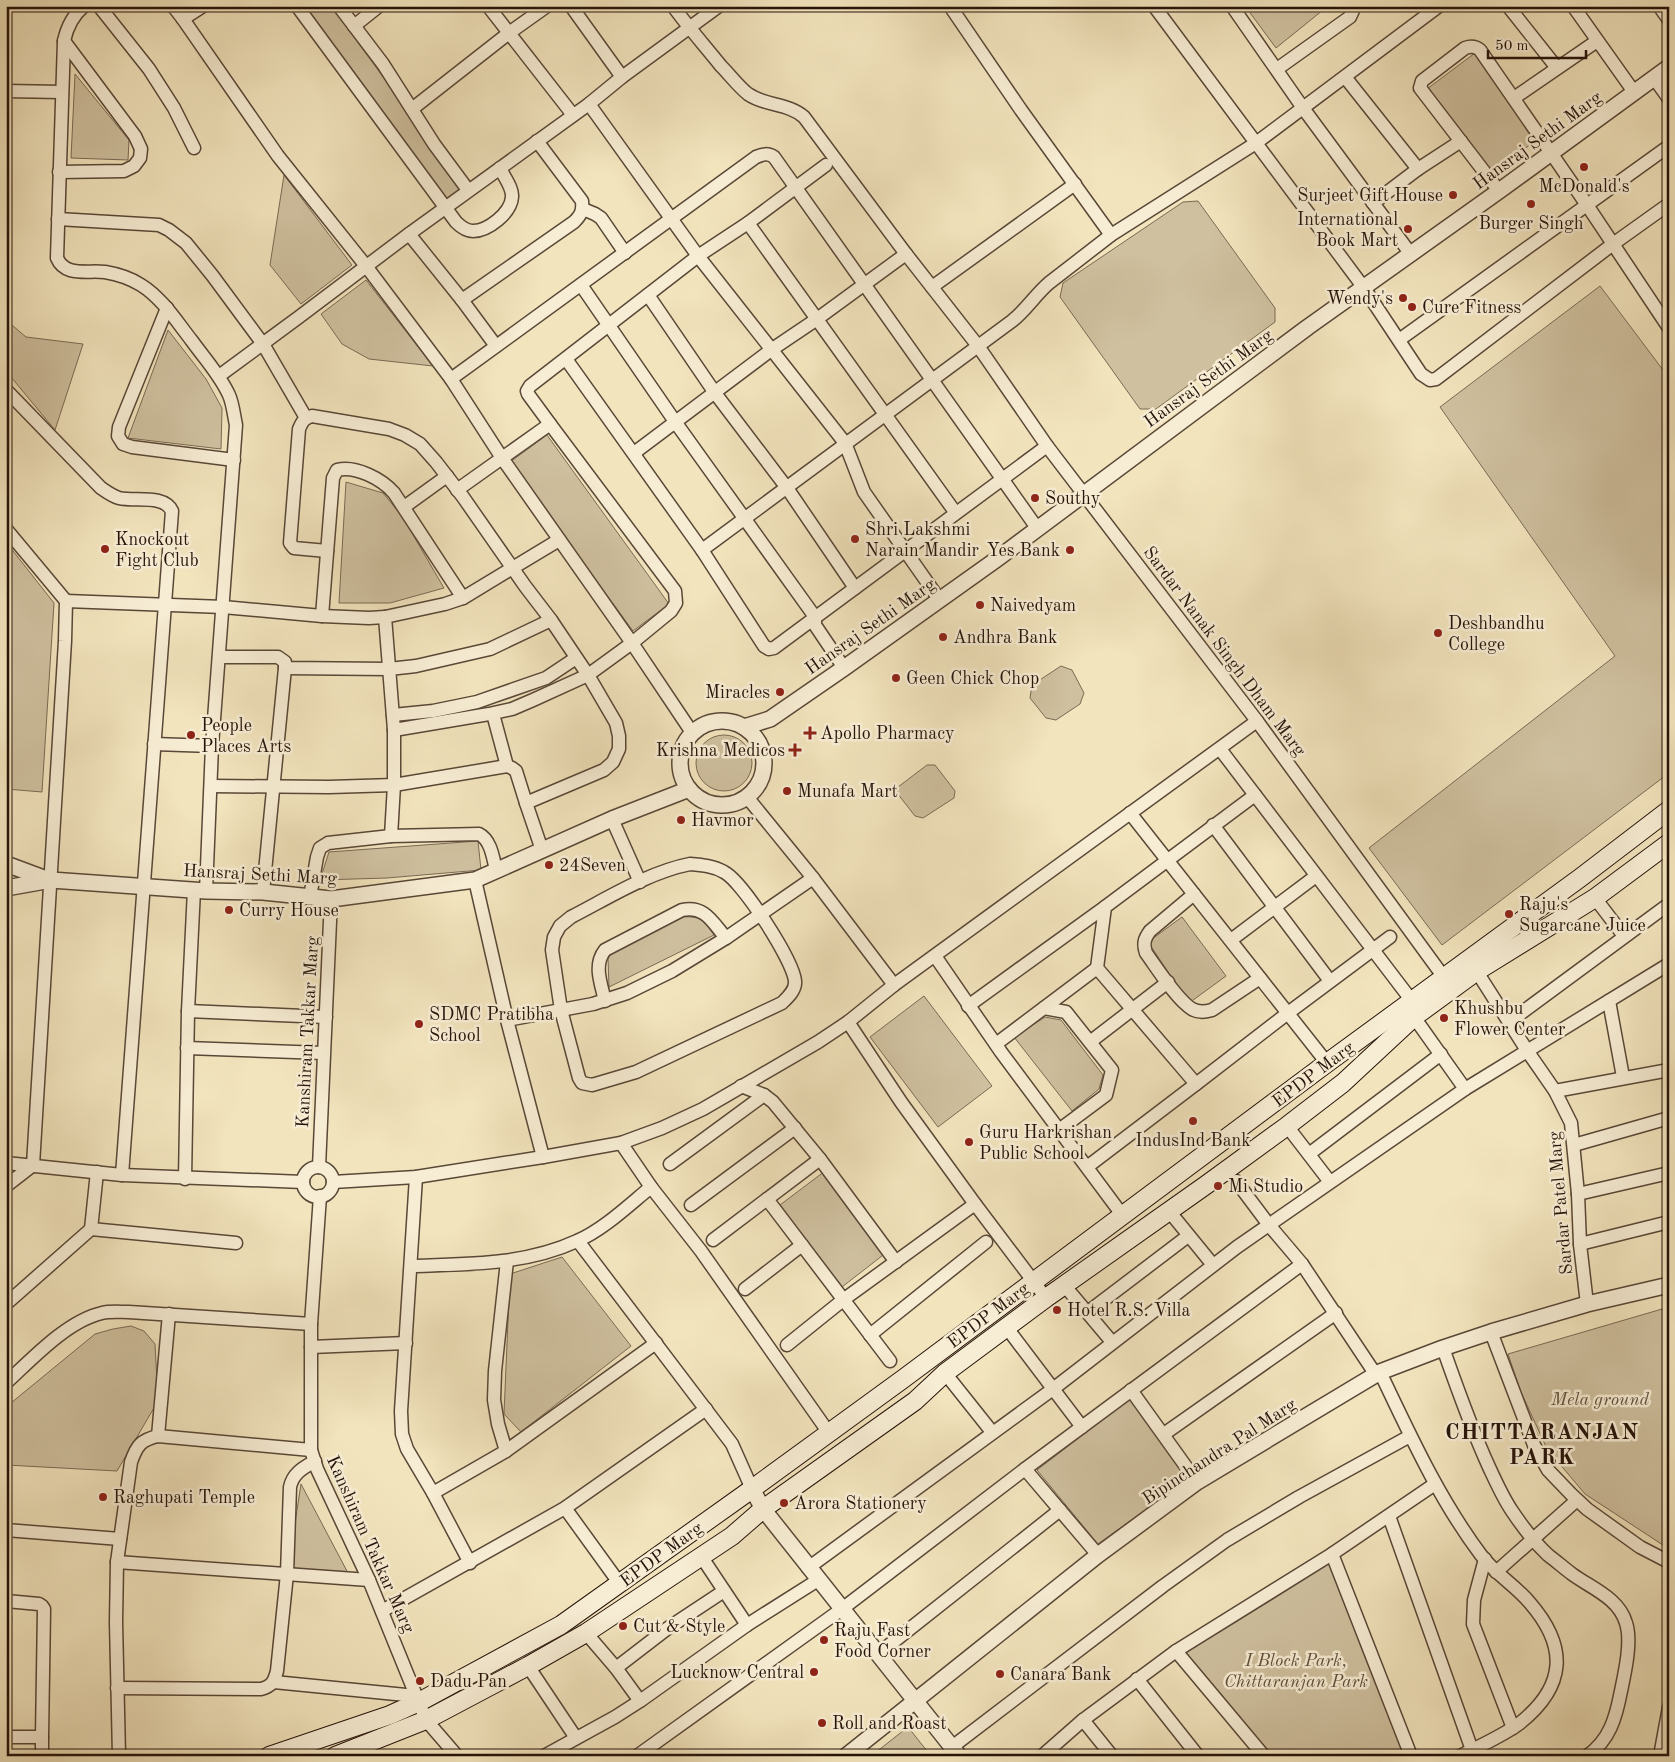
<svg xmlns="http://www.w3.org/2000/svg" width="1675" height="1762" viewBox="0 0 1675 1762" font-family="'Old Standard TT',serif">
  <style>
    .green { fill: #cfc09f; stroke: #7a6a54 }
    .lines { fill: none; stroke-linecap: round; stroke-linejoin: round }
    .minor-casing { stroke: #594737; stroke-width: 15 }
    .tertiary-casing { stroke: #594737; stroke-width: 18 }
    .secondary-casing { stroke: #26130a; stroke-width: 20 }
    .minor { stroke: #f7edd4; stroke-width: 12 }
    .tertiary { stroke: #f7edd4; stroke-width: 15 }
    .secondary { stroke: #f7edd4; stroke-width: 18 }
    .poi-dot { fill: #8f2418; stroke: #f7edd4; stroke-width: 2 }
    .labels { text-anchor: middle; stroke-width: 5; stroke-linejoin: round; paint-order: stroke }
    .street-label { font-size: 18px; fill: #26130a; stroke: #f7edd4 }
    .poi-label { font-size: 18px; fill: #26130a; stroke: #f7edd4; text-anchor: start }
    .park-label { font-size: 18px; font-style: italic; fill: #61503e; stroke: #f7edd4 }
    .district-label { font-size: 22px; font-weight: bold; letter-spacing: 1px; fill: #26130a; stroke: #f7edd4 }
  </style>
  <rect width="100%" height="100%" fill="#f2e4bd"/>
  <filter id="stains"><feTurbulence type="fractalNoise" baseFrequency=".004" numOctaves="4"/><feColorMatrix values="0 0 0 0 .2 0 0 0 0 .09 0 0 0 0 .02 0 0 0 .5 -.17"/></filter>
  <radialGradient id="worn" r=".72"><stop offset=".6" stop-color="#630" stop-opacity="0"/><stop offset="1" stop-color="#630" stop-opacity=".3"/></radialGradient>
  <g class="green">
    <polygon points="304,6 331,6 464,187 447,200"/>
    <polygon points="1245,6 1328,6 1276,48"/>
    <polygon points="1475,53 1537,139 1492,175 1427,89"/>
    <polygon points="75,74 129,140 128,160 71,158"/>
    <polygon points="284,175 352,265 301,304 270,265"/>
    <polygon points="1198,201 1275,308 1275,322 1156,409 1140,409 1060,297 1063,283 1183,202"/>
    <polygon points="366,280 433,366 369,359 342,344 321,314"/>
    <polygon points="1600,286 1669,378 1669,773 1442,945 1369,848 1615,656 1440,407"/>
    <polygon points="6,320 26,337 83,344 55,430 6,371"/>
    <polygon points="168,330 206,379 222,408 221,449 128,438"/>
    <polygon points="547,435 669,604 633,631 510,462"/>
    <polygon points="346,482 383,493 402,516 444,588 390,603 339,603"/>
    <polygon points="6,542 54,603 42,792 6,789"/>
    <polygon points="1061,666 1072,670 1084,693 1080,704 1056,720 1046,718 1030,698 1032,685"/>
    <circle cx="724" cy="763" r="28"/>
    <polygon points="927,765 935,765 955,791 954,798 923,818 915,816 897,793 898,787"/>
    <polygon points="478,841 481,870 387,878 320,880 329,852"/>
    <path d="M 680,917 C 701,916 702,919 714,935 L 609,987 L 608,959 L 613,950 Z"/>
    <polygon points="1182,917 1226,976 1189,1003 1148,942"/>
    <polygon points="924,996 992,1086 938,1127 870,1037"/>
    <polygon points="1045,1017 1061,1020 1103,1075 1099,1089 1072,1111 1014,1037"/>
    <polygon points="825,1171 887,1252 842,1287 780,1205"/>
    <polygon points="562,1257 631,1346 521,1432 504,1414 510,1274"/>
    <polygon points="1669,1307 1669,1549 1585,1494 1547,1449 1521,1392 1508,1354"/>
    <polygon points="131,1326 144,1331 155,1344 158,1401 117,1471 6,1465 6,1413 11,1403 95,1334 113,1329"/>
    <polygon points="1131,1398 1187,1480 1098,1544 1037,1470"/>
    <polygon points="301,1484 348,1573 288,1568"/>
    <polygon points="1332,1554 1411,1756 1270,1756 1183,1655"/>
    <polygon points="12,1616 7,1700 6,1700 6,1619"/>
    <polygon points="908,1727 931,1756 871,1756"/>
  </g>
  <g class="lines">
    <defs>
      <g id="minor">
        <path d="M 84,6 C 72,16 67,27 64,41 L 57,258 C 65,277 87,270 105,272 C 117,274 130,278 141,285 C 162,298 177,322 192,341 C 205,359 220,375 229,395 C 233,404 234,416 236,425 L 212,746 L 206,891"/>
        <polyline points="99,6 149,69 174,108 194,148"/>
        <polyline points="173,6 183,19 278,156 366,266 451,379 502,458 632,643 693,734"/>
        <path d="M 297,6 L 456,222 C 461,227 466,231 473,231 C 488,231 511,213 512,197 C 513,188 504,177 500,168"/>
        <polyline points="339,6 383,64 434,144 468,190"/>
        <polyline points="488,6 573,115"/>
        <polyline points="571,6 622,77"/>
        <path d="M 673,6 C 688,27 705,46 721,66 C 730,75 738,86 748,94 C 765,106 788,103 804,117 L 906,254 L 978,346 L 1047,446 L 1257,721 L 1448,983"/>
        <polyline points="950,6 1021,110 1111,235"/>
        <polyline points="1154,6 1364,288 1421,374 1430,380 1436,379 1613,244 1669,204"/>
        <polyline points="1232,6 1303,108 1410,253"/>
        <polyline points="1508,6 1557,68"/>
        <polyline points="1573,6 1634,92"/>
        <polyline points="1659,6 1669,20"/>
        <polyline points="183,19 203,6"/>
        <polyline points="354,26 379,6"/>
        <polyline points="1277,69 1350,17 1355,6"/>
        <polyline points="1345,77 1418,169"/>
        <polyline points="1654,78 1669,99"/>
        <polyline points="6,91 62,92"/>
        <polyline points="1514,98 1597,41"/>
        <polyline points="589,104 698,256 845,443 864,492 939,599"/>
        <polyline points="412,109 509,33 547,6"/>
        <polyline points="59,172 124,171 134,166 140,158 141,149 135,136 64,41"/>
        <path d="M 1499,191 L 1420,88 L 1422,81 L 1465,48 C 1471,46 1475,46 1480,50 L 1587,205 L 1669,328"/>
        <polyline points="1373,203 1418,169 1461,141"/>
        <polyline points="583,209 595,214 601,218 625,253"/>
        <polyline points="58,219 159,225 169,230 186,243 212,275 263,344 306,418"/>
        <polyline points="748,223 955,512"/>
        <polyline points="409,234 462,300 496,346"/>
        <polyline points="581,285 676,423 815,617 815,625 844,668"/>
        <polyline points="932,287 1075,184"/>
        <polyline points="648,295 715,393 787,488 855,588"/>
        <path d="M 462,300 L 574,222 C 581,215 583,211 582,201 L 537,141"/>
        <polyline points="167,308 119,427 118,436 123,444 132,447 234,460"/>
        <polyline points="1399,340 1669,146"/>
        <polyline points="566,359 702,550 764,646 769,649 774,648 1047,446"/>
        <polyline points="219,376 299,317 409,234 589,104 622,77 719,6"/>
        <path d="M 451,379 L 756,157 C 763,154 768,153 774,157 L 1037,528"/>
        <path d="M 6,390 L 101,488 C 107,492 112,496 119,498 C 135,502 164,494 172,511 L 122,1175"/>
        <polyline points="550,424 528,394 527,391 530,386 698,256 748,223 826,165"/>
        <polyline points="634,453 771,350 817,319 906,254"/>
        <polyline points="404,507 447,476"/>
        <polyline points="6,529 66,601 65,641 33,1165 6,1186"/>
        <path d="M 702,550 C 805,474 909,397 1012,321 C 1026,310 1036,294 1049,283 L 1111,235 L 1256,143 L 1439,6"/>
        <path d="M 327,551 L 294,548 L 290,543 L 299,429 C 302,422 304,418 312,416 L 389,429 L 405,435 L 420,444 L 436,462 L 463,497 L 525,586 L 551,620 L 588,675 L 616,723 L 619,736 L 619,749 L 613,762 L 604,770 L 526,803 L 542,850"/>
        <polyline points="66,601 223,607 322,616 369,618 385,617 445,604 463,598 559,540"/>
        <path d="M 322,616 L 333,478 L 337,470 C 355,465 382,479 394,493 L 463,598"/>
        <polyline points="385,617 394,730 394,785 391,836"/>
        <polyline points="219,657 278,657 285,662 285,668 389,669 416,666 490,649 551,620"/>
        <polyline points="493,714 507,766"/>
        <polyline points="393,715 433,711 477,702 546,678 576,658"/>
        <polyline points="394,730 489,714 512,709 533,700 588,675 632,643 671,611 676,603 675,591 550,424 457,490"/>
        <polyline points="154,744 212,746"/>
        <polyline points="1220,749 1412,1001"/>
        <polyline points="211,786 329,787 394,785 507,766 512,768 516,771 526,803"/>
        <polyline points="1255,795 1105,907 1097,968 1196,1084 1288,1013 1390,937"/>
        <polyline points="747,797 813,878 894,985"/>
        <polyline points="1130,813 1327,1063"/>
        <polyline points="612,819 640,882"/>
        <polyline points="1213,825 1330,981"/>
        <path d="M 690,864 C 702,865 714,866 724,872 C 742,881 793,960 795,981 C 796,990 788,997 782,1003 L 636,1072 L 592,1085 L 582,1083 L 579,1078 L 561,1010 L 552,950 L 554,937 L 560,926 L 571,917 C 608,898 649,872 690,864 Z"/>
        <polyline points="475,880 507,1020 543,1157"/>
        <polyline points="263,892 285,668"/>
        <path d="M 1194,894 L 1150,931 C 1144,939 1143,944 1146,953 C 1157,968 1177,1000 1192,1009 C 1199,1013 1205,1012 1212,1010 L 1260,978"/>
        <path d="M 310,897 L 317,857 L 320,848 L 328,843 L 391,836 L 479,834 C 491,840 493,858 496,870"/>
        <polyline points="1595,898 1624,936"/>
        <polyline points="1231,940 1316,876"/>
        <polyline points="935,956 1001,1052 1123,1216"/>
        <polyline points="1472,964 1528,1052 1555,1091 1571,1123 1578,1194 1580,1244 1587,1304"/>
        <path d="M 605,1001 C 601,983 593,965 605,950 L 682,910 C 705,905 713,923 726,938"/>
        <polyline points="1609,1001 1623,1077"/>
        <polyline points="968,1006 1105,907"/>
        <polyline points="1044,1008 1066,1012 1112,1070 1106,1095 1059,1130"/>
        <polyline points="188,1011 326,1017"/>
        <polyline points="1414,1017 1465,1089"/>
        <polyline points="507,1020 593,1004 627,993 672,971 726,938 813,878"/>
        <polyline points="848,1022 901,1102 975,1204 1046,1298"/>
        <polyline points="1509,1022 1669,904"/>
        <polyline points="1090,1042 1168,982"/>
        <polyline points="996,1044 1097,968"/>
        <polyline points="187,1048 323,1053"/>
        <polyline points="741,1086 764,1095 773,1102 820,1159"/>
        <polyline points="1555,1091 1669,1070"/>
        <polyline points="1287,1126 1330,1182"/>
        <polyline points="621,1143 651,1187 701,1251 829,1433"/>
        <polyline points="1574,1145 1669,1118"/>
        <polyline points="1309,1154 1441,1054"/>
        <polyline points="6,1163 122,1175 303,1182"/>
        <polyline points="670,1164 764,1095"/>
        <polyline points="319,1167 331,899"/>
        <polyline points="1087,1167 1196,1084"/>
        <circle cx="318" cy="1182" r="15"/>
        <polyline points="416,1177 401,1411 402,1434 407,1449 433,1493 470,1563"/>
        <polyline points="185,1179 188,1011 194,890"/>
        <polyline points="1236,1181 1269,1225 1302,1264 1376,1375"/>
        <polyline points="333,1182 416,1177 543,1157 621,1143 662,1128 703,1109 818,1042 848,1022 894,985 1257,721"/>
        <polyline points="1578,1194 1669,1173"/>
        <polyline points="320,1196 311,1324 311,1450 317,1469 369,1580 426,1720 457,1756"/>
        <polyline points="767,1199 890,1361"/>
        <polyline points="691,1205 795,1128"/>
        <polyline points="1169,1211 1213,1265"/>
        <polyline points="91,1229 97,1172"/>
        <polyline points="713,1240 820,1159 896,1262"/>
        <polyline points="578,1241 732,1444 752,1489"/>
        <polyline points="1580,1244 1669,1222"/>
        <path d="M 412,1266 C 468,1264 525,1265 577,1241 C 603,1230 629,1205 651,1187"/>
        <polyline points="1064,1285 1112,1342"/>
        <polyline points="745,1289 802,1245"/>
        <polyline points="6,1304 91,1229 236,1243"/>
        <polyline points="1088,1312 1188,1236"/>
        <polyline points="1007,1328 1082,1427"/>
        <polyline points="1491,1332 1534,1445 1548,1470 1571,1494 1587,1509 1640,1547 1669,1562"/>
        <polyline points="870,1335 986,1242"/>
        <polyline points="787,1345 843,1300 975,1204"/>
        <polyline points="311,1347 406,1343"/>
        <path d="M 1443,1348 C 1457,1388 1471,1428 1489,1467 C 1496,1482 1503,1498 1512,1511 C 1522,1526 1534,1542 1548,1555 C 1556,1561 1564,1568 1572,1574 C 1591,1588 1619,1598 1626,1623 C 1632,1641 1625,1672 1621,1691 C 1616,1717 1610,1740 1587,1756"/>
        <path d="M 1380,1372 C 1410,1435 1439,1499 1481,1555 C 1495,1574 1515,1585 1530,1603 C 1568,1647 1566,1686 1520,1723 C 1506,1734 1476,1748 1460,1756"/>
        <polyline points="945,1373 992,1432"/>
        <path d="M 6,1383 C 32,1359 67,1321 102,1313 C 110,1311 120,1312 129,1312 L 311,1324"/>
        <polyline points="1131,1390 1197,1482"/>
        <polyline points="1164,1434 1336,1313"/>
        <polyline points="158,1436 169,1314"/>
        <polyline points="506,1451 498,1424 494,1400 495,1371 507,1261"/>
        <polyline points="1025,1469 1098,1555"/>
        <polyline points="433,1493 506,1451 656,1343"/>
        <polyline points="565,1508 620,1584"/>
        <polyline points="1389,1516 1472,1750"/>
        <polyline points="6,1530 120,1539"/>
        <polyline points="1332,1554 1411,1756"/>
        <polyline points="701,1556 747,1625"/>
        <polyline points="1485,1559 1474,1600 1473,1624 1513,1728"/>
        <polyline points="117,1562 369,1580"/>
        <polyline points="808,1568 1053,1389 1237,1247 1465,1089 1669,964"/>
        <polyline points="1496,1572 1577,1500"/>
        <polyline points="6,1601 39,1604 42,1606 44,1609 42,1737 6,1737"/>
        <polyline points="382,1611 565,1508 706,1409"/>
        <polyline points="586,1633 616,1668 640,1701"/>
        <polyline points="1176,1651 1264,1756"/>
        <polyline points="878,1654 1060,1510"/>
        <polyline points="528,1666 576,1738"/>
        <polyline points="616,1668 668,1628 724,1591"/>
        <polyline points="1137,1679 1198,1756"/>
        <polyline points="274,1682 416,1696"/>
        <path d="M 117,1688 L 261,1689 C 272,1686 274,1682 277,1671 L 287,1574 L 290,1487 C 293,1473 303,1468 315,1461"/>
        <polyline points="1083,1720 1112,1756"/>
        <polyline points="42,1737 42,1756"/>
        <polyline points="952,1747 1163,1586 1227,1540 1299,1497 1410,1436"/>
        <path d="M 119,1756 L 116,1622 L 117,1562 L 131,1462 C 137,1445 141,1440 158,1436 L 311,1450"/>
        <polyline points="544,1756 615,1717 640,1701 747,1625 818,1580"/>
        <polyline points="637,1756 842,1609 1025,1469 1302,1264"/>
        <polyline points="1042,1756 1083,1720 1176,1651 1332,1554 1435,1484"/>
        <polyline points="1660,1756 1669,1707"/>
      </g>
      <g id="tertiary">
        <circle cx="722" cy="763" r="42"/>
        <polyline points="744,727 770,719 844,668 997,559 1308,327 1499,191 1669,67"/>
        <polyline points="6,864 49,880"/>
        <polyline points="6,888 51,880 206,891 263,892 331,899 475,880 612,819 689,789"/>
        <polyline points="752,1489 763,1509 959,1756"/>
        <polyline points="846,1756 1098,1555 1197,1482 1380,1372 1443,1348 1491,1332 1587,1304 1669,1285"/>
      </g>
      <g id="secondary">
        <polyline points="269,1756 390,1715 419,1702 561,1625 752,1489 903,1379 1327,1063 1580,878 1669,810"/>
        <polyline points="335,1756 426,1720 528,1666 586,1633 732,1536 763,1509 915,1401 945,1373 1046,1298 1206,1185 1287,1126 1343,1083 1414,1017 1477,971 1595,898 1669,843"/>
      </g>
    </defs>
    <use href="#minor" class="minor-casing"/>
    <use href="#tertiary" class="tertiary-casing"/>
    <use href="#secondary" class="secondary-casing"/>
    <use href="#minor" class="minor"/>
    <use href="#tertiary" class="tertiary"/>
    <use href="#secondary" class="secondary"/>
  </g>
  <g class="poi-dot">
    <circle cx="1584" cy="167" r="5"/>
    <circle cx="1453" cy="195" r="5"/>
    <circle cx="1531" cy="204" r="5"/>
    <circle cx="1408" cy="229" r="5"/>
    <circle cx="1403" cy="298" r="5"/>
    <circle cx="1412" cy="307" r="5"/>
    <circle cx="1035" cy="498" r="5"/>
    <circle cx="855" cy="539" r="5"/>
    <circle cx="105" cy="549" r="5"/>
    <circle cx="1070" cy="550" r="5"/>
    <circle cx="980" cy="605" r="5"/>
    <circle cx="1438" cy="633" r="5"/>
    <circle cx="943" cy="637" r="5"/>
    <circle cx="896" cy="678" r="5"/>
    <circle cx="780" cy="692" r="5"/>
    <path d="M807.5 725.5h5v5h5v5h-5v5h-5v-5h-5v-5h5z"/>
    <circle cx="191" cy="735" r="5"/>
    <path d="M792.5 742.5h5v5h5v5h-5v5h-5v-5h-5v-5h5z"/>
    <circle cx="787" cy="791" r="5"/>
    <circle cx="681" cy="820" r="5"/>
    <circle cx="549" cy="865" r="5"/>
    <circle cx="229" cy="910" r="5"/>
    <circle cx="1509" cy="914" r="5"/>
    <circle cx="1444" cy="1018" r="5"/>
    <circle cx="419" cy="1024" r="5"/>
    <circle cx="1193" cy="1121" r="5"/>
    <circle cx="969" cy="1142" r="5"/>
    <circle cx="1218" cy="1186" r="5"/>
    <circle cx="1057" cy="1310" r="5"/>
    <circle cx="103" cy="1497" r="5"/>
    <circle cx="784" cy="1503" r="5"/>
    <circle cx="623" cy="1626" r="5"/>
    <circle cx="824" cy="1640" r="5"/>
    <circle cx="814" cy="1672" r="5"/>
    <circle cx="1000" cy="1674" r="5"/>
    <circle cx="420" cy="1681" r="5"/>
    <circle cx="822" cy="1723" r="5"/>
  </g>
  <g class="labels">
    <g class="street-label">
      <text transform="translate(1537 140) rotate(-36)" y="6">Hansraj Sethi Marg</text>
      <text transform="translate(1208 378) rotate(-36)" y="6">Hansraj Sethi Marg</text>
      <text transform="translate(870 626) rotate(-35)" y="6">Hansraj Sethi Marg</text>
      <text transform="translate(1225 651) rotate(53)" y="6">Sardar Nanak Singh Dham Marg</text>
      <text transform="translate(260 874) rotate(3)" y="6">Hansraj Sethi Marg</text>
      <text transform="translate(307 1032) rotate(-87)" y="6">Kanshiram Takkar Marg</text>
      <text transform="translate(1313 1074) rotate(-37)" y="6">EPDP Marg</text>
      <text transform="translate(1560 1203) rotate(-95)" y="6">Sardar Patel Marg</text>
      <text transform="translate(988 1315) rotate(-37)" y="6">EPDP Marg</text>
      <text transform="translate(1219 1451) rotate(-33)" y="6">Bipinchandra Pal Marg</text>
      <text transform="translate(371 1544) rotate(66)" y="6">Kanshiram Takkar Marg</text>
      <text transform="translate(661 1554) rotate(-36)" y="6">EPDP Marg</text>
    </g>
    <g class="poi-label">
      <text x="1584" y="192" text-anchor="middle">McDonald's</text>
      <text x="1443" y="201" text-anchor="end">Surjeet Gift House</text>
      <text x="1398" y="225" text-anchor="end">International<tspan x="1398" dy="21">Book Mart</tspan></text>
      <text x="1531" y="229" text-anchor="middle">Burger Singh</text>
      <text x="1393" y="304" text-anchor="end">Wendy's</text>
      <text x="1422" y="313">Cure Fitness</text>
      <text x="1045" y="504">Southy</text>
      <text x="865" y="535">Shri Lakshmi<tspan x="865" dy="21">Narain Mandir</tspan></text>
      <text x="115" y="545">Knockout<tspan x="115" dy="21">Fight Club</tspan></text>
      <text x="1060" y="556" text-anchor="end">Yes Bank</text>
      <text x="990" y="611">Naivedyam</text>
      <text x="1448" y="629">Deshbandhu<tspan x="1448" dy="21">College</tspan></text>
      <text x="953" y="643">Andhra Bank</text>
      <text x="906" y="684">Geen Chick Chop</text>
      <text x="770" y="698" text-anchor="end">Miracles</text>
      <text x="201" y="731">People<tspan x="201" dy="21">Places Arts</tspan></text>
      <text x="820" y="739">Apollo Pharmacy</text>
      <text x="785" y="756" text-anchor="end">Krishna Medicos</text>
      <text x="797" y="797">Munafa Mart</text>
      <text x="691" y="826">Havmor</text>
      <text x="559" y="871">24Seven</text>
      <text x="1519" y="910">Raju's<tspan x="1519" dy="21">Sugarcane Juice</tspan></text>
      <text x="239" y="916">Curry House</text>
      <text x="1454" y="1014">Khushbu<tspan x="1454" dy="21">Flower Center</tspan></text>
      <text x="429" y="1020">SDMC Pratibha<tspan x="429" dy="21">School</tspan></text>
      <text x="979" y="1138">Guru Harkrishan<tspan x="979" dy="21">Public School</tspan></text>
      <text x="1193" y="1146" text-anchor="middle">IndusInd Bank</text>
      <text x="1228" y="1192">Mi Studio</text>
      <text x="1067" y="1316">Hotel R.S. Villa</text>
      <text x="113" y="1503">Raghupati Temple</text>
      <text x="794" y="1509">Arora Stationery</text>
      <text x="633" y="1632">Cut &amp; Style</text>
      <text x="834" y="1636">Raju Fast<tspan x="834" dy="21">Food Corner</tspan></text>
      <text x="804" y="1678" text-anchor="end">Lucknow Central</text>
      <text x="1010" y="1680">Canara Bank</text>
      <text x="430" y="1687">Dadu Pan</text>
      <text x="832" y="1729">Roll and Roast</text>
    </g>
    <g class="park-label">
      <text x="1600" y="1405">Mela ground</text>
      <text x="1296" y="1666">I Block Park,<tspan x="1296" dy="21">Chittaranjan Park</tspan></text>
    </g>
    <g class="district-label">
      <text x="1542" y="1439">CHITTARANJAN<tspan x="1542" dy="25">PARK</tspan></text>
    </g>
  </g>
  <rect width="1675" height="1762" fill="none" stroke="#f2e4bd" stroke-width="25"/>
  <rect x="8" y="8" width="1660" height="1747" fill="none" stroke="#26130a" stroke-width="2.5"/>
  <rect x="12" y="12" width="1650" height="1737" fill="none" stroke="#26130a"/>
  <path d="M1488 50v8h98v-8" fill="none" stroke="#26130a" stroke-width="2.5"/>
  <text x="1495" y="50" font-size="15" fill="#26130a" stroke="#f7edd4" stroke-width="4" paint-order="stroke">50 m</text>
  <rect width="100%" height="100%" filter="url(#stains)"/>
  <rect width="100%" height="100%" fill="url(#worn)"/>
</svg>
